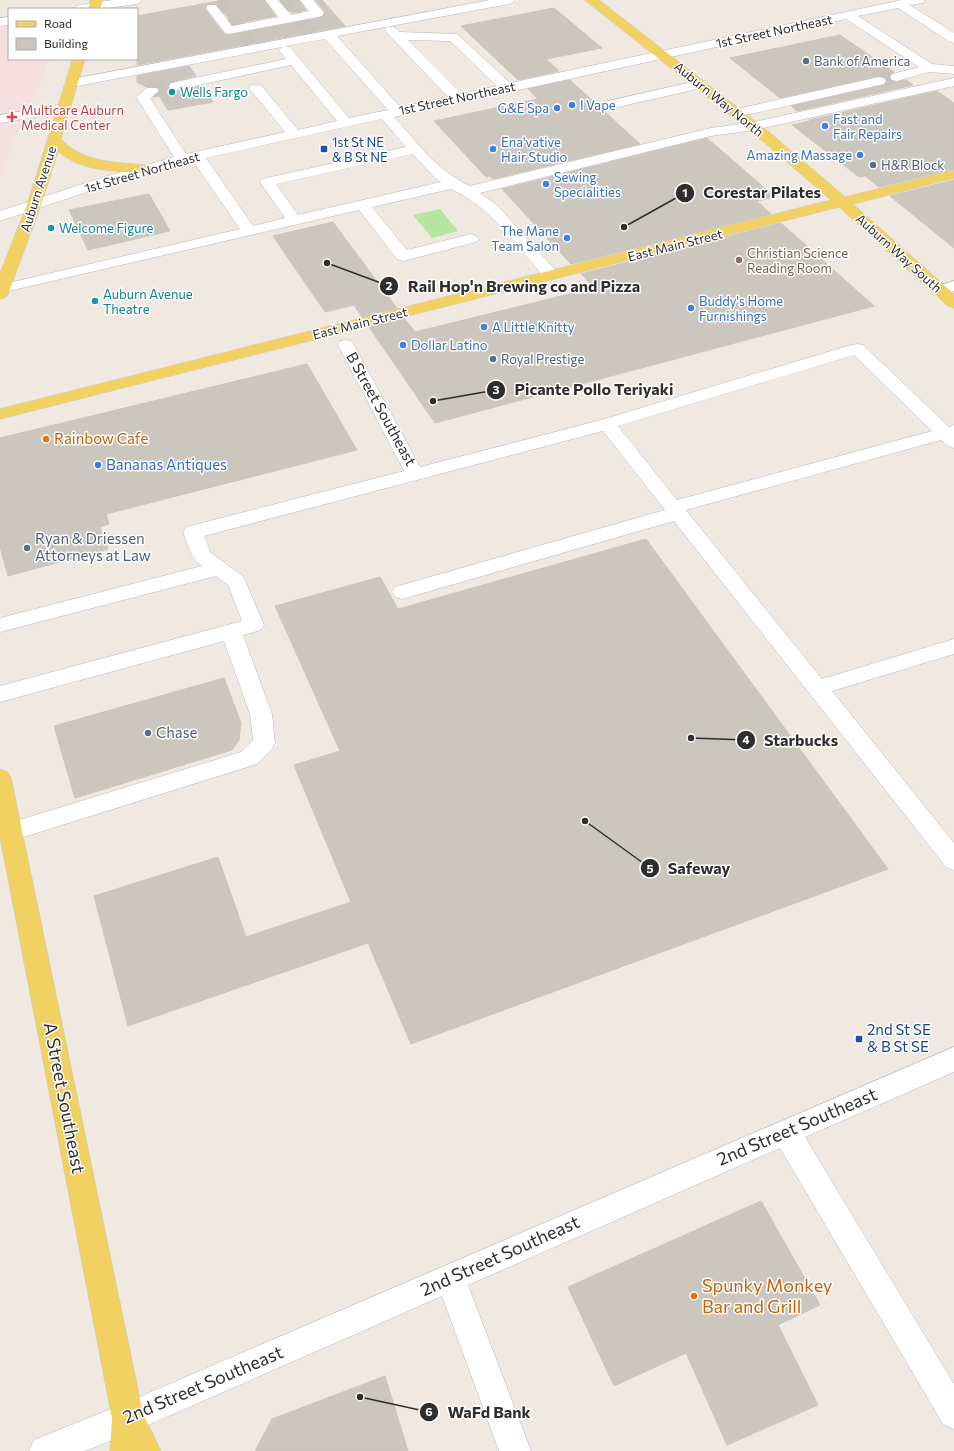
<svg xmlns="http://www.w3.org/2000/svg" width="954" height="1451" viewBox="0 0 954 1451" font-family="Commissioner,sans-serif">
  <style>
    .medical { fill: #f5dfe0 }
    .green { fill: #b6e59e }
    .building { fill: #cbc7bf; stroke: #cbc5ba }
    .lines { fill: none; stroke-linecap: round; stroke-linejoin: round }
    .minor-tunnel { stroke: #c8c4bd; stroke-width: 14; stroke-dasharray: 14 7; stroke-linecap: butt }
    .minor-casing { stroke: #b4b7c1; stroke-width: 1 }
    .major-casing { stroke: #c9c9c9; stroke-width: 1 }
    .minor { fill: #fff; fill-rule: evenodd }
    .major { fill: #f2d163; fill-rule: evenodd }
    .service-dot { fill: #5c6f8a; stroke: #fff; stroke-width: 1.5 }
    .culture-dot { fill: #0f9aa8; stroke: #fff; stroke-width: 1.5 }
    .shop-dot { fill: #3f7fe0; stroke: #fff; stroke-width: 1.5 }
    .health-dot { fill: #e0444e; stroke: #fff; stroke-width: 1.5 }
    .transit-dot { fill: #1a4fb4; stroke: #fff; stroke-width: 1.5 }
    .education-dot { fill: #8d6e63; stroke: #fff; stroke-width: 1.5 }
    .food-dot { fill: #e8710a; stroke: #fff; stroke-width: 1.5 }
    .labels { text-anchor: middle; stroke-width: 3; stroke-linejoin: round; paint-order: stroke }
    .far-street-label { font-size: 13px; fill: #2e2e2e; stroke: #fff }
    .far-service-label { font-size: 13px; fill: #4e5e75; stroke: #fff; text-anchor: start }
    .far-culture-label { font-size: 13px; fill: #0d838f; stroke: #fff; text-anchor: start }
    .far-shop-label { font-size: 13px; fill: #366cbe; stroke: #fff; text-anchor: start }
    .far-health-label { font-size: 13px; fill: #be3a42; stroke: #fff; text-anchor: start }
    .far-transit-label { font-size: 13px; fill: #164399; stroke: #fff; text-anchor: start }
    .far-education-label { font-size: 13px; fill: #785e54; stroke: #fff; text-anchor: start }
    .street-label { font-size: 15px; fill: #2e2e2e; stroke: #fff }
    .food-label { font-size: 15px; fill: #c56008; stroke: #fff; text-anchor: start }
    .shop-label { font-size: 15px; fill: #366cbe; stroke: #fff; text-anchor: start }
    .service-label { font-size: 15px; fill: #4e5e75; stroke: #fff; text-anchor: start }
    .transit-label { font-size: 15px; fill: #164399; stroke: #fff; text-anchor: start }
    .near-street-label { font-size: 18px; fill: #2e2e2e; stroke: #fff }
    .near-food-label { font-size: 18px; fill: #c56008; stroke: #fff; text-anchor: start }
    .leader { fill: none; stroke: #2e2e2e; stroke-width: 1.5 }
    .callout-dot { fill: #2e2e2e; stroke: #fff; stroke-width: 1.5 }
    .mark-label { font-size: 12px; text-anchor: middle; font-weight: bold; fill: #fff }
    .callout-label { font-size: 16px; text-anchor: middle; font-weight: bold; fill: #2e2e2e; stroke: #fff; stroke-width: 3; stroke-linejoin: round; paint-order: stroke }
  </style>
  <rect width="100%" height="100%" fill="#efe9e1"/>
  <polygon class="medical" points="9,26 9,59 50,59 0,174 0,28"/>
  <polygon class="green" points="440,209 458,231 432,238 413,215"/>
  <g class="building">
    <polygon points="224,0 264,0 276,16 233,24 217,4 207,4 205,9 224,34 229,35 322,17 325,12 315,0 322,0 345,26 137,65 137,16"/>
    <polygon points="280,0 299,0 306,10 292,13"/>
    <polygon points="554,8 602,48 546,59 559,71 518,80 461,26"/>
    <polygon points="840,35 894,72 889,76 891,81 897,82 906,80 913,85 797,111 791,106 884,85 887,80 884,77 879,76 780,98 730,58"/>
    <polygon points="189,66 196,76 171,82 168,87 171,90 176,91 202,86 213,102 168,110 158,94 160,91 158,87 146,87 137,82 137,76"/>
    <polygon points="570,80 640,144 493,179 490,176 486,177 434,121 538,99 528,89"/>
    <polygon points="937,91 954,103 954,169 879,187 865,176 859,177 792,125 810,121 809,120"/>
    <polygon points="707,138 775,197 757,201 771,214 571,264 502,189"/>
    <polygon points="954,180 954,248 890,196"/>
    <polygon points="149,194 170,231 88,250 69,210"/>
    <polygon points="333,222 384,291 397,308 362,317 354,305 325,312 273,236"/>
    <polygon points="781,223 874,306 435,423 369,327 404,318 415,332 594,288 581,274"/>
    <polygon points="307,364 357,450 106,514 109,524 100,527 108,549 8,576 0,547 0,438"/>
    <polygon points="646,539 888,869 411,1044 368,943 128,1026 94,896 218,857 246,937 351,902 294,765 340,751 275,606 380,577 398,609"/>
    <polygon points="224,678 241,723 239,740 232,750 75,798 54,726"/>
    <polygon points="761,1201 820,1305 778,1325 818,1405 727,1445 686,1353 614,1386 568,1287"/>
    <polygon points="385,1376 408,1451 255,1451 272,1419"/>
  </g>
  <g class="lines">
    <g class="minor-tunnel">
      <polyline points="280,0 311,33"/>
      <polyline points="217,1 252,44"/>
      <polyline points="879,81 897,77"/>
      <polyline points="152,91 176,86"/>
    </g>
    <defs>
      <g id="minor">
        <polygon points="113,0 142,0 140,3 136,4 103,9 74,9 76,6 80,5"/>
        <polygon points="265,0 278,0 291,15 309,11 300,0 313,0 324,13 322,16 318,17 229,34 225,33 206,8 208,5 216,5 232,26 279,17"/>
        <path d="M 490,0 L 515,0 L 513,3 L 509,4 L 337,36 L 400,107 L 448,97 L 387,33 L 385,30 L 387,27 C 393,26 396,28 400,32 L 457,34 L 510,83 L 902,0 L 925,0 L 923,3 L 910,5 L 954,33 L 954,43 L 950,42 L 898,8 L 858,16 L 932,64 L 954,66 L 954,74 L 929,72 L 897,81 L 892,80 L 890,77 L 892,74 L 919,67 L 846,19 L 394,117 C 417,142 438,172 470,186 L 711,128 L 754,122 L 954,78 L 954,86 L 754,130 L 711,136 L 480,193 L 497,205 L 557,272 L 559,275 L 557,278 L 551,280 L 545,278 C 517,246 491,207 451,189 L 372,207 L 407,250 L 471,234 L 476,236 L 479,239 L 476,242 L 403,261 L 397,259 L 359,210 L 0,293 L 0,285 L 240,229 L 193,161 L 111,184 L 0,221 L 0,211 L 101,178 L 174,157 L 136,97 L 147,88 L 157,88 L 159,91 L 150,98 L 186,154 L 285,132 L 249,88 L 251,85 L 261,85 L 298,130 L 337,121 L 291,65 L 176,90 L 171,89 L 169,86 L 171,83 L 176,82 L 286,59 L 279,50 L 282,47 L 72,87 L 67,86 L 65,83 L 67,80 ZM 325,39 L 388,110 L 349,118 L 290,47 L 285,46 ZM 408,40 L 450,41 L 497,86 L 461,94 ZM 382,119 L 406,147 L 262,179 L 260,182 L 285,218 L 253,226 L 206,158 ZM 413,154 L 433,176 L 441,182 L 298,215 L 276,184 Z"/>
        <polygon points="9,17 9,25 0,26 0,18"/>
        <polygon points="879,77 884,78 886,81 884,84 737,117 732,116 730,113 732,110 737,109"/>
        <polygon points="701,80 706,81 708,84 706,87 609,109 604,108 602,105 604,102"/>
        <polygon points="64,104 69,105 71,108 69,111 0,123 0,115"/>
        <polygon points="954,281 954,291 940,295 934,293 932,290 934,287"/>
        <path d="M 346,340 L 352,341 L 354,345 L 420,467 L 601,420 L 851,345 L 857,344 L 863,345 L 949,427 L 954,425 L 954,448 L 948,446 L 941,440 L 686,510 L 822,679 L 954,639 L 954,654 L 832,691 L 954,843 L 954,870 L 946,867 L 674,521 L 402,599 L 395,597 L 392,592 L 395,587 L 665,510 L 603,431 L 204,536 L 211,553 L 243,576 L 264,625 L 261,630 L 243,635 L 272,714 L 275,743 L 272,749 L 257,764 L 11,841 L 3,839 L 0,831 L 3,825 L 241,752 L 253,740 L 250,714 L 224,641 L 0,702 L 0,686 L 242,621 L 228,585 L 216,576 L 0,632 L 0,618 L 202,566 C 191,558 188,545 183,532 L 186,527 L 404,471 L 338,345 L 340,341 ZM 854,355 L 932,431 L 677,500 L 618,426 Z"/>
        <polygon points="954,1047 954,1072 805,1137 954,1384 954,1429 943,1424 780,1148 468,1285 531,1451 499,1451 442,1296 139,1429 85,1451 29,1451 34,1440 123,1404"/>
      </g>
      <g id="major">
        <polygon points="91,0 103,0 100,9 88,9"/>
        <polygon points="585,0 599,0 769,132 845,197 954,170 954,178 853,204 954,294 954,308 948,306 839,207 0,419 0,409 831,200 759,138"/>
        <path d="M 73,59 L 85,59 L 61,139 C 83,163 114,162 145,165 L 150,166 L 152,169 L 150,172 L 145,173 C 116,171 81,172 58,151 L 41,205 L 8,294 L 6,297 L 0,299 L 0,273 L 27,205 Z"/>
        <polygon points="0,769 8,772 11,778 143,1414 161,1451 110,1451 112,1418 0,837"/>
      </g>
    </defs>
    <use href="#minor" class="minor-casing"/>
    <use href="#major" class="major-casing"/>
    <use href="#minor" class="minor"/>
    <use href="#major" class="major"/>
  </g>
  <g class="service-dot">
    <circle cx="806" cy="61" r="4"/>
    <circle cx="873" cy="165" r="4"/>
    <circle cx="493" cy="359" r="4"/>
    <circle cx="27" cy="548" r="4"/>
    <circle cx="148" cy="733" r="4"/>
  </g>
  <g class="culture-dot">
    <circle cx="172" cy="92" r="4"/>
    <circle cx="51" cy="228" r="4"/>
    <circle cx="95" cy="301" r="4"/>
  </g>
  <g class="shop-dot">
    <circle cx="572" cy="105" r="4"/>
    <circle cx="557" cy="108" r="4"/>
    <circle cx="825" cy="126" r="4"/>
    <circle cx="493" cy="149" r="4"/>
    <circle cx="860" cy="155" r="4"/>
    <circle cx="546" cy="184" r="4"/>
    <circle cx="567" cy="238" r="4"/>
    <circle cx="691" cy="308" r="4"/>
    <circle cx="484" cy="327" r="4"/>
    <circle cx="403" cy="345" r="4"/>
    <circle cx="98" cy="465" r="4"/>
  </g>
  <path class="health-dot" d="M10 111h4v4h4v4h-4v4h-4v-4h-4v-4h4z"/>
  <g class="transit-dot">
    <rect x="320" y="145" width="8" height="8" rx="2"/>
    <rect x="855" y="1035" width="8" height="8" rx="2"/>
  </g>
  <circle class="education-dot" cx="739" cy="260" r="4"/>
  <g class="food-dot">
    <circle cx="46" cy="439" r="4"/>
    <circle cx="694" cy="1296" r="4"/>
  </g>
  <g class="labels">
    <g class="far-street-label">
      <text transform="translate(774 31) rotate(-12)" y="5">1st Street Northeast</text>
      <text transform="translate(457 98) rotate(-12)" y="5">1st Street Northeast</text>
      <text transform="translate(719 99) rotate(39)" y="5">Auburn Way North</text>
      <text transform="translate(142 172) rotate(-16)" y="5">1st Street Northeast</text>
      <text transform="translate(38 189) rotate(-72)" y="5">Auburn Avenue</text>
      <text transform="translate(675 245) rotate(-14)" y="5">East Main Street</text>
      <text transform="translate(899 253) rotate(42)" y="5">Auburn Way South</text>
      <text transform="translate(360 323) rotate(-14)" y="5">East Main Street</text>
    </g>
    <g class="far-service-label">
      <text x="814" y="66">Bank of America</text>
      <text x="881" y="170">H&amp;R Block</text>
      <text x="501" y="364">Royal Prestige</text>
    </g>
    <g class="far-culture-label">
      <text x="180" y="97">Wells Fargo</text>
      <text x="59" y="233">Welcome Figure</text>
      <text x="103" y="299">Auburn Avenue<tspan x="103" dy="15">Theatre</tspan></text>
    </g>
    <g class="far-shop-label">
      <text x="580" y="110">I Vape</text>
      <text x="549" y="113" text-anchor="end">G&amp;E Spa</text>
      <text x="833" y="124">Fast and<tspan x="833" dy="15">Fair Repairs</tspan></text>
      <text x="501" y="147">Ena'vative<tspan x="501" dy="15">Hair Studio</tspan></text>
      <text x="852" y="160" text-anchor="end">Amazing Massage</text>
      <text x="554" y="182">Sewing<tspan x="554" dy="15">Specialities</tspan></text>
      <text x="559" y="236" text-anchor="end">The Mane<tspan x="559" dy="15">Team Salon</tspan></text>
      <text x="699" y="306">Buddy's Home<tspan x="699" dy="15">Furnishings</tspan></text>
      <text x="492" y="332">A Little Knitty</text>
      <text x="411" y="350">Dollar Latino</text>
    </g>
    <g class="far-health-label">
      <text x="21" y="115">Multicare Auburn<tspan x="21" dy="15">Medical Center</tspan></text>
    </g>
    <g class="far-transit-label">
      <text x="332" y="147">1st St NE<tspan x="332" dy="15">&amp; B St NE</tspan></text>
    </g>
    <g class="far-education-label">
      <text x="747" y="258">Christian Science<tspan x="747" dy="15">Reading Room</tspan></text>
    </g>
    <g class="street-label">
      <text transform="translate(381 409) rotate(61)" y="5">B Street Southeast</text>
    </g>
    <g class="food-label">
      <text x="54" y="444">Rainbow Cafe</text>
    </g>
    <g class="shop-label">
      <text x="106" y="470">Bananas Antiques</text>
    </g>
    <g class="service-label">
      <text x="35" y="544">Ryan &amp; Driessen<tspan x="35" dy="17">Attorneys at Law</tspan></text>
      <text x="156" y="738">Chase</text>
    </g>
    <g class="transit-label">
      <text x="867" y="1035">2nd St SE<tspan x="867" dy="17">&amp; B St SE</tspan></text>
    </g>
    <g class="near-street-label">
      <text transform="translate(64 1098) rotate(79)" y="6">A Street Southeast</text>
      <text transform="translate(797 1127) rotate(-23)" y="6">2nd Street Southeast</text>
      <text transform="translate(500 1256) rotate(-24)" y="6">2nd Street Southeast</text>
      <text transform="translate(203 1385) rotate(-23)" y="6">2nd Street Southeast</text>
    </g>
    <g class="near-food-label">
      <text x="702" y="1292">Spunky Monkey<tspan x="702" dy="21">Bar and Grill</tspan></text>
    </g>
  </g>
  <path class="leader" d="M624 227L685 193M327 263L389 286M433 401L496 390M691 738L746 740M585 821L650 868M360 1397L429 1412"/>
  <g class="callout-dot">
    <circle cx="624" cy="227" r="4"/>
    <circle cx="327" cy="263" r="4"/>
    <circle cx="433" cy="401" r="4"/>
    <circle cx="691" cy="738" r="4"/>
    <circle cx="585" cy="821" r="4"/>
    <circle cx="360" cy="1397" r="4"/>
    <circle cx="685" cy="193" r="10"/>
    <circle cx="389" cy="286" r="10"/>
    <circle cx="496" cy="390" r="10"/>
    <circle cx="746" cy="740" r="10"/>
    <circle cx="650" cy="868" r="10"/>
    <circle cx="429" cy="1412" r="10"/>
  </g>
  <g class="mark-label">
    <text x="685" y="197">1</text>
    <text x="389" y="290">2</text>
    <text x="496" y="394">3</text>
    <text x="746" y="744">4</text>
    <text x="650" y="873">5</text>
    <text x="429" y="1416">6</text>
  </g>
  <g class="callout-label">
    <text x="762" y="198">Corestar Pilates</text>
    <text x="524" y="292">Rail Hop'n Brewing co and Pizza</text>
    <text x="594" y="395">Picante Pollo Teriyaki</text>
    <text x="801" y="746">Starbucks</text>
    <text x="699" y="874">Safeway</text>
    <text x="489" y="1418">WaFd Bank</text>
  </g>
  <rect x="8" y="8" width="130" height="52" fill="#ffffff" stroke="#ababab"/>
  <rect x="16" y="21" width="20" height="6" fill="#f2d163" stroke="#ababab"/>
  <text x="44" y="28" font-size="12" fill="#2e2e2e">Road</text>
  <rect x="16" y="38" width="20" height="12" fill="#cbc7bf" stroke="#ababab"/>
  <text x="44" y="48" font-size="12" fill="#2e2e2e">Building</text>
</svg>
